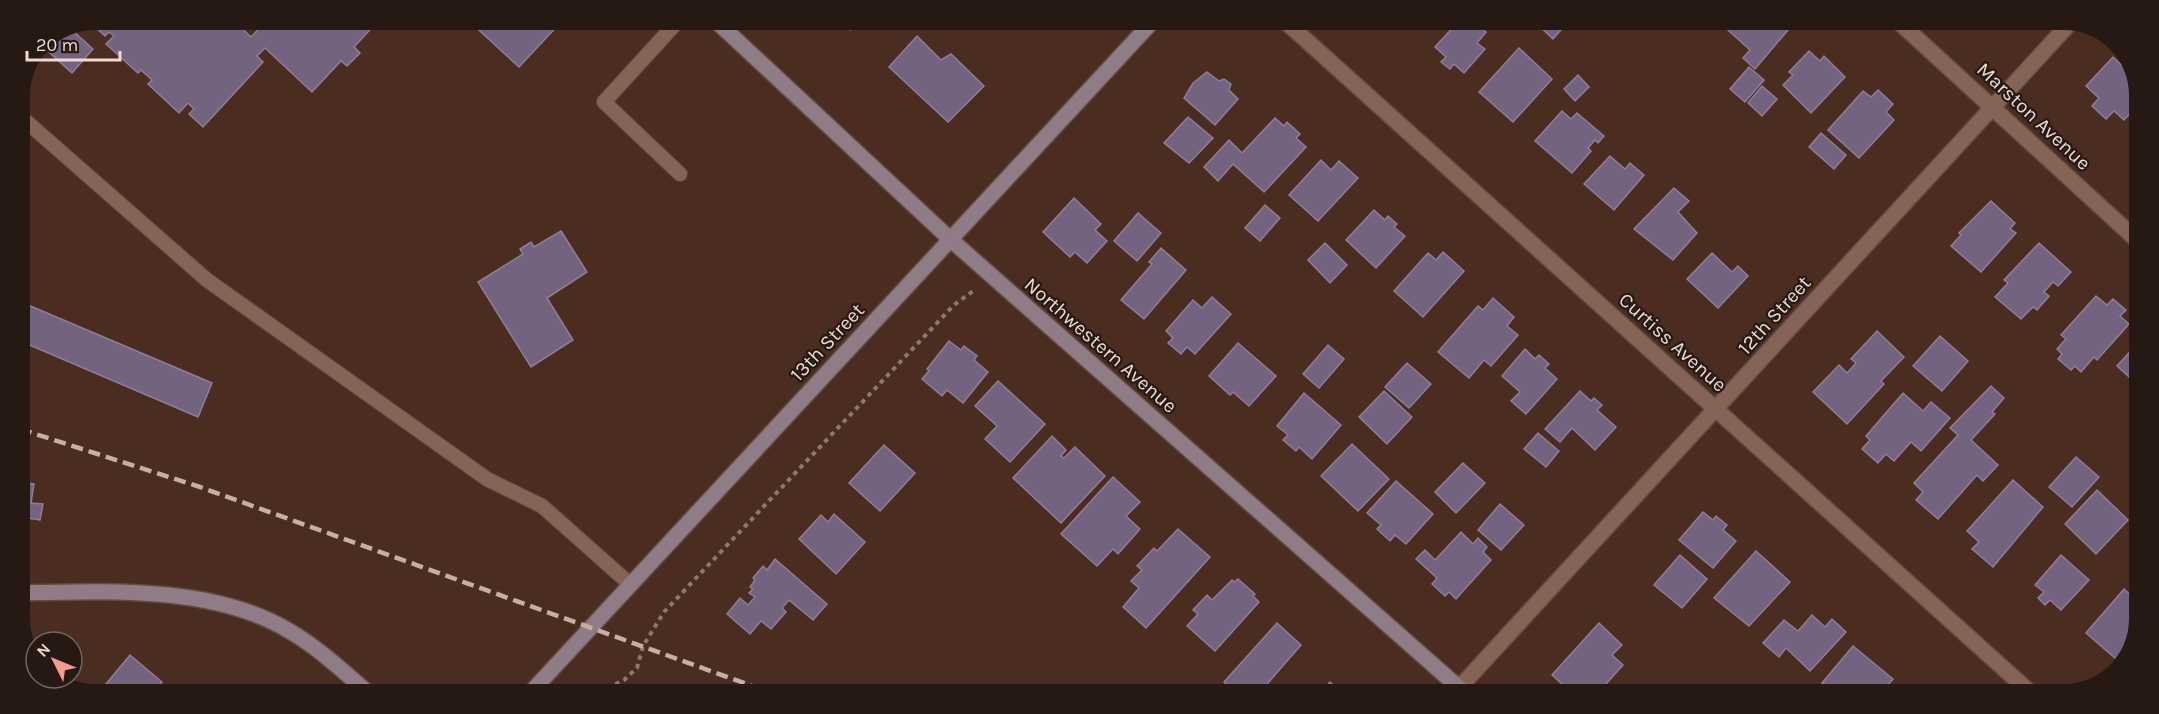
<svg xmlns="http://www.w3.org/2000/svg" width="2159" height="714" viewBox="0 0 2159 714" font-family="Karla,sans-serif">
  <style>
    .building { fill: #74637f; stroke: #907d9b; stroke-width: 1.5 }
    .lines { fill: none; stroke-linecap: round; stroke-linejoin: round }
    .lane-casing { stroke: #644b41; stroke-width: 16 }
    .street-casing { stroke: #644b41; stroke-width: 18 }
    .secondary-casing { stroke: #644b41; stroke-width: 18 }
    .path { stroke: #91776d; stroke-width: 4; stroke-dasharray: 4.5 4.5; stroke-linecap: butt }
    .lane { stroke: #856356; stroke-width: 14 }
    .street { stroke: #856356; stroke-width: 15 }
    .secondary { stroke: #907c86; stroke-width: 15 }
    .rail { stroke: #c6afa6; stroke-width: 4.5; stroke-dasharray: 12 6; stroke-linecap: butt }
    .labels { text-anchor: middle; stroke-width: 4.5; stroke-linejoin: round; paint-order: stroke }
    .street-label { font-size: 20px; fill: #eedad2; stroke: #261913 }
  </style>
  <rect width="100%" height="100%" fill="#4a2c20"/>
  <g class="building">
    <polygon points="95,20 233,20 251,37 267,20 379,20 354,47 360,53 347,66 341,61 312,92 265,48 257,56 263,62 203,127 189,114 194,109 188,103 179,113 148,84 152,80 141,70 138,73 106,44 114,36 109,32 105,36 91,23"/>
    <polygon points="468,20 559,20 561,22 519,67"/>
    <polygon points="839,21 858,21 850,30"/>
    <polygon points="1038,21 1055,21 1049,29"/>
    <polygon points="1463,22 1475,22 1486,32 1477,43 1485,49 1464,73 1454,64 1450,69 1441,62 1446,57 1435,47 1457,23 1460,26"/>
    <polygon points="1535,22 1568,22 1553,39"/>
    <polygon points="1735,23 1780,23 1788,30 1755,69 1743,58 1750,50 1728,30"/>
    <polygon points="71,29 93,49 72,73 41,45 42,41"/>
    <polygon points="917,36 941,60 951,54 984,86 948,122 889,67"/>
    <polygon points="1519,48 1552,79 1513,122 1479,92"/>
    <polygon points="1809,51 1820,61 1824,56 1845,77 1811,113 1783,85 1793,75 1789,72"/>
    <polygon points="2113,57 2134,77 2139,90 2139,104 2124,120 2114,111 2106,119 2092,106 2099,98 2086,86"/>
    <polygon points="1749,67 1764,80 1745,102 1730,89"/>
    <polygon points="1207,72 1219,81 1224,79 1231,84 1229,90 1238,99 1215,125 1184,98 1193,83"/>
    <polygon points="1578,75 1589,87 1575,101 1564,89"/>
    <polygon points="1762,86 1777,99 1762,116 1748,103"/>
    <polygon points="1878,90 1893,104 1886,112 1894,120 1859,158 1828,130 1863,91 1871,97"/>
    <polygon points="1562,111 1571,119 1577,113 1604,136 1598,143 1595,140 1588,148 1591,151 1572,173 1535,141"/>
    <polygon points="1188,117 1213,138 1189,163 1164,143"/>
    <polygon points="1275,118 1284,126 1287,122 1300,134 1296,138 1306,147 1264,192 1233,164 1218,181 1204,167 1229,140 1242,153"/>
    <polygon points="2139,126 2139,139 2132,133"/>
    <polygon points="1821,133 1846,155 1834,169 1809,147"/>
    <polygon points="1610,156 1625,169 1630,163 1644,175 1614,210 1584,184"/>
    <polygon points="1321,160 1331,170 1339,161 1358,178 1318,221 1289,195"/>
    <polygon points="1674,188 1689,201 1678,212 1697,233 1673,260 1634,229"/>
    <polygon points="1074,198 1101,224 1095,230 1107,241 1087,263 1075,252 1070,257 1043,232"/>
    <polygon points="1991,201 2015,223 2010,229 2016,233 1981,272 1951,246 1961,235 1959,233"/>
    <polygon points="1265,205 1280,218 1260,241 1245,228"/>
    <polygon points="1374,210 1385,220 1388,216 1397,224 1394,227 1405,236 1376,268 1346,240"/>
    <polygon points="1138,213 1161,233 1137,261 1114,241"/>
    <polygon points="561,231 587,272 547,298 573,340 531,367 478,282 523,254 520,249 531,242 534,247"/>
    <polygon points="1325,243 1347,265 1330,283 1308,260"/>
    <polygon points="2039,243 2071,272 2058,286 2053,282 2044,292 2049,296 2037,310 2033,307 2021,319 1995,297 2008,283 2004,280"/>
    <polygon points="1161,248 1186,270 1144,319 1121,300 1152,264 1149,262"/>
    <polygon points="1443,252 1464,271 1423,317 1394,291 1428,253 1436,260"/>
    <polygon points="1712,253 1732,272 1738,266 1748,276 1718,308 1687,279"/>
    <polygon points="2096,296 2107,305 2113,299 2126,310 2120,316 2129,324 2097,360 2094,357 2081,372 2075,366 2071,370 2058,359 2062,354 2057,349 2066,339 2061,335"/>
    <polygon points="1212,297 1231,314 1195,354 1187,347 1181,354 1168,343 1173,338 1166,331 1193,300 1202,308"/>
    <polygon points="1493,298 1514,317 1507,326 1518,335 1491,366 1484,360 1469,378 1438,352 1478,306 1483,310"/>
    <polygon points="28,305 212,383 198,417 20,341 20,324"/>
    <polygon points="1877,331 1904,357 1881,381 1884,384 1847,424 1813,392 1839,365 1847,373 1856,363 1851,359"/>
    <polygon points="1940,336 1968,361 1942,391 1913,366"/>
    <polygon points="949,341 961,350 964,346 977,356 974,360 988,372 963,403 947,390 942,396 922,379 929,371 927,369"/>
    <polygon points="1238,343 1276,376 1249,406 1233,392 1230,395 1209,376"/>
    <polygon points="2138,343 2137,384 2117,366"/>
    <polygon points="1328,345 1344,359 1319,388 1303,374"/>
    <polygon points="1525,349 1535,359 1539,355 1549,364 1545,368 1557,379 1526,414 1511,401 1520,392 1502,376"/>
    <polygon points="1407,363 1431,384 1409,408 1385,387"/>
    <polygon points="998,381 1045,424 1010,462 985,439 997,426 975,406"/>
    <polygon points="1991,386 2004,398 1992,412 1995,414 1971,440 1998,465 1983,481 1977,475 1938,519 1916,500 1923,492 1914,483 1958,435 1950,428"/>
    <polygon points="1384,391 1412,417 1387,444 1359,417"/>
    <polygon points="1580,391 1591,401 1594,398 1602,405 1597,410 1616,427 1595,450 1572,428 1560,442 1545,429"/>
    <polygon points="1304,393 1341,425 1312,459 1299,447 1296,451 1283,440 1288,435 1277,426"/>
    <polygon points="1903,393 1923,411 1931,402 1950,418 1921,451 1911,442 1894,461 1886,454 1878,463 1862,449 1870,440 1866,436"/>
    <polygon points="1538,433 1559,451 1546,467 1524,449"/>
    <polygon points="1052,436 1066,450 1061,456 1064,458 1075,447 1105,476 1061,523 1013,478"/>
    <polygon points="1352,444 1389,479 1358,511 1321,476"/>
    <polygon points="884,445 915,473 880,511 849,483"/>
    <polygon points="2076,457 2099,477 2072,507 2049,487"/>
    <polygon points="1463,463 1485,483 1456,513 1435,492"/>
    <polygon points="1113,477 1140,502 1126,516 1140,529 1118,554 1113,549 1097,566 1061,534"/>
    <polygon points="2013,480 2043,507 1993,567 1972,549 1979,542 1967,531"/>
    <polygon points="1396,481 1433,514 1406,544 1395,535 1390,541 1377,529 1381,525 1367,513"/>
    <polygon points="20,482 34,484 31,503 43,504 40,520 20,517"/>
    <polygon points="2097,490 2128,520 2096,554 2065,524"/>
    <polygon points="1500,504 1524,525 1501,550 1478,530"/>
    <polygon points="1703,512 1713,520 1716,516 1727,525 1723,530 1736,541 1713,568 1679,540"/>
    <polygon points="834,514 865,542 836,574 799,539 821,515 828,522"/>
    <polygon points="1178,529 1210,557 1146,628 1123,607 1139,588 1131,581 1142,570 1137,566 1154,548 1157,551"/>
    <polygon points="1461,532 1473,544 1478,538 1487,547 1483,552 1491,560 1456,599 1449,592 1445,596 1432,584 1437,578 1416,559 1425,550 1435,560"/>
    <polygon points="1756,551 1790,582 1749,626 1714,598"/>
    <polygon points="1680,555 1707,579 1682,608 1654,585"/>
    <polygon points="2061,555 2089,580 2061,610 2050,600 2045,605 2038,598 2044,592 2035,585"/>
    <polygon points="775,559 827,604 813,620 789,600 782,608 786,612 771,629 761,621 750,634 727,614 740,598 748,605 755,597 749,593 753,589 750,587 755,580 753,578 763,566 767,570"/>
    <polygon points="1238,579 1255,594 1253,596 1259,602 1215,651 1187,626 1198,614 1193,610 1207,595 1212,600 1232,580 1234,582"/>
    <polygon points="2124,589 2136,600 2136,637 2116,659 2086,633"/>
    <polygon points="1812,615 1825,627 1832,619 1846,632 1810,671 1786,648 1779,657 1763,643 1784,620 1798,631"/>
    <polygon points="1277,623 1301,645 1261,691 1263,693 1236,693 1224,682"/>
    <polygon points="1599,623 1622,645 1612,655 1623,665 1597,694 1573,694 1552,675"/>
    <polygon points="1853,646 1893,679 1880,694 1831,694 1833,692 1822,683"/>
    <polygon points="130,655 162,682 155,691 111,691 112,689 106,684"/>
    <polygon points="1330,682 1342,693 1320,693"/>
  </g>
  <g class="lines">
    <defs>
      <g id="lane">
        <polyline points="678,21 604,102 680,174"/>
        <polyline points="20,116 207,280 487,479 542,506 631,585"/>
      </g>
      <g id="street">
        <polyline points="1286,22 2032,694"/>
        <polyline points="1900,23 2138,241"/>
        <polyline points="1459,688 2070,23"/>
      </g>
      <g id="secondary">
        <polyline points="716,21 950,239 1465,693"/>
        <path d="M 20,593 C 106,591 215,585 291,632 C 317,647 343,671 366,691"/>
        <polyline points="532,691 1152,22"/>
      </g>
    </defs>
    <use href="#lane" class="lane-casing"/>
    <use href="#street" class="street-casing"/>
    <use href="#secondary" class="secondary-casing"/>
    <polyline class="path" points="599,692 624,680 637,668 643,646 664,612 954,305 973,291"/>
    <use href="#lane" class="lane"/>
    <use href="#street" class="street"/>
    <use href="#secondary" class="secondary"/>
    <polyline class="rail" points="20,429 200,487 769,692"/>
  </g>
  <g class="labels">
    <g class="street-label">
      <text transform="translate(2034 116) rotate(43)" y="7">Marston Avenue</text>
      <text transform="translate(1774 315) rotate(-48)" y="7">12th Street</text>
      <text transform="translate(827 342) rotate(-47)" y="7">13th Street</text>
      <text transform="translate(1673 342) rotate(42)" y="7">Curtiss Avenue</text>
      <text transform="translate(1101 345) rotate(41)" y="7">Northwestern Avenue</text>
    </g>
  </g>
  <path d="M0 0H2159V714H0ZM95 30H2064A65 65 0 0 1 2129 95V619A65 65 0 0 1 2064 684H95A65 65 0 0 1 30 619V95A65 65 0 0 1 95 30Z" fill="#261913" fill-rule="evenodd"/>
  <g transform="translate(54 660) rotate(313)"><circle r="28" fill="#261913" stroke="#76665f" stroke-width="1.5"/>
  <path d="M0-4.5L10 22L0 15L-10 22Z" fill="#f59c91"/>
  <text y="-9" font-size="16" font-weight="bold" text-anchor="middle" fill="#eedad2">N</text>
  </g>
  <path d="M27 51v9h93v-9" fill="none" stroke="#eedad2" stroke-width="3"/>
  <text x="36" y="51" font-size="18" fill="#eedad2" stroke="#261913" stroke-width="4.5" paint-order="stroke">20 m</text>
</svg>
